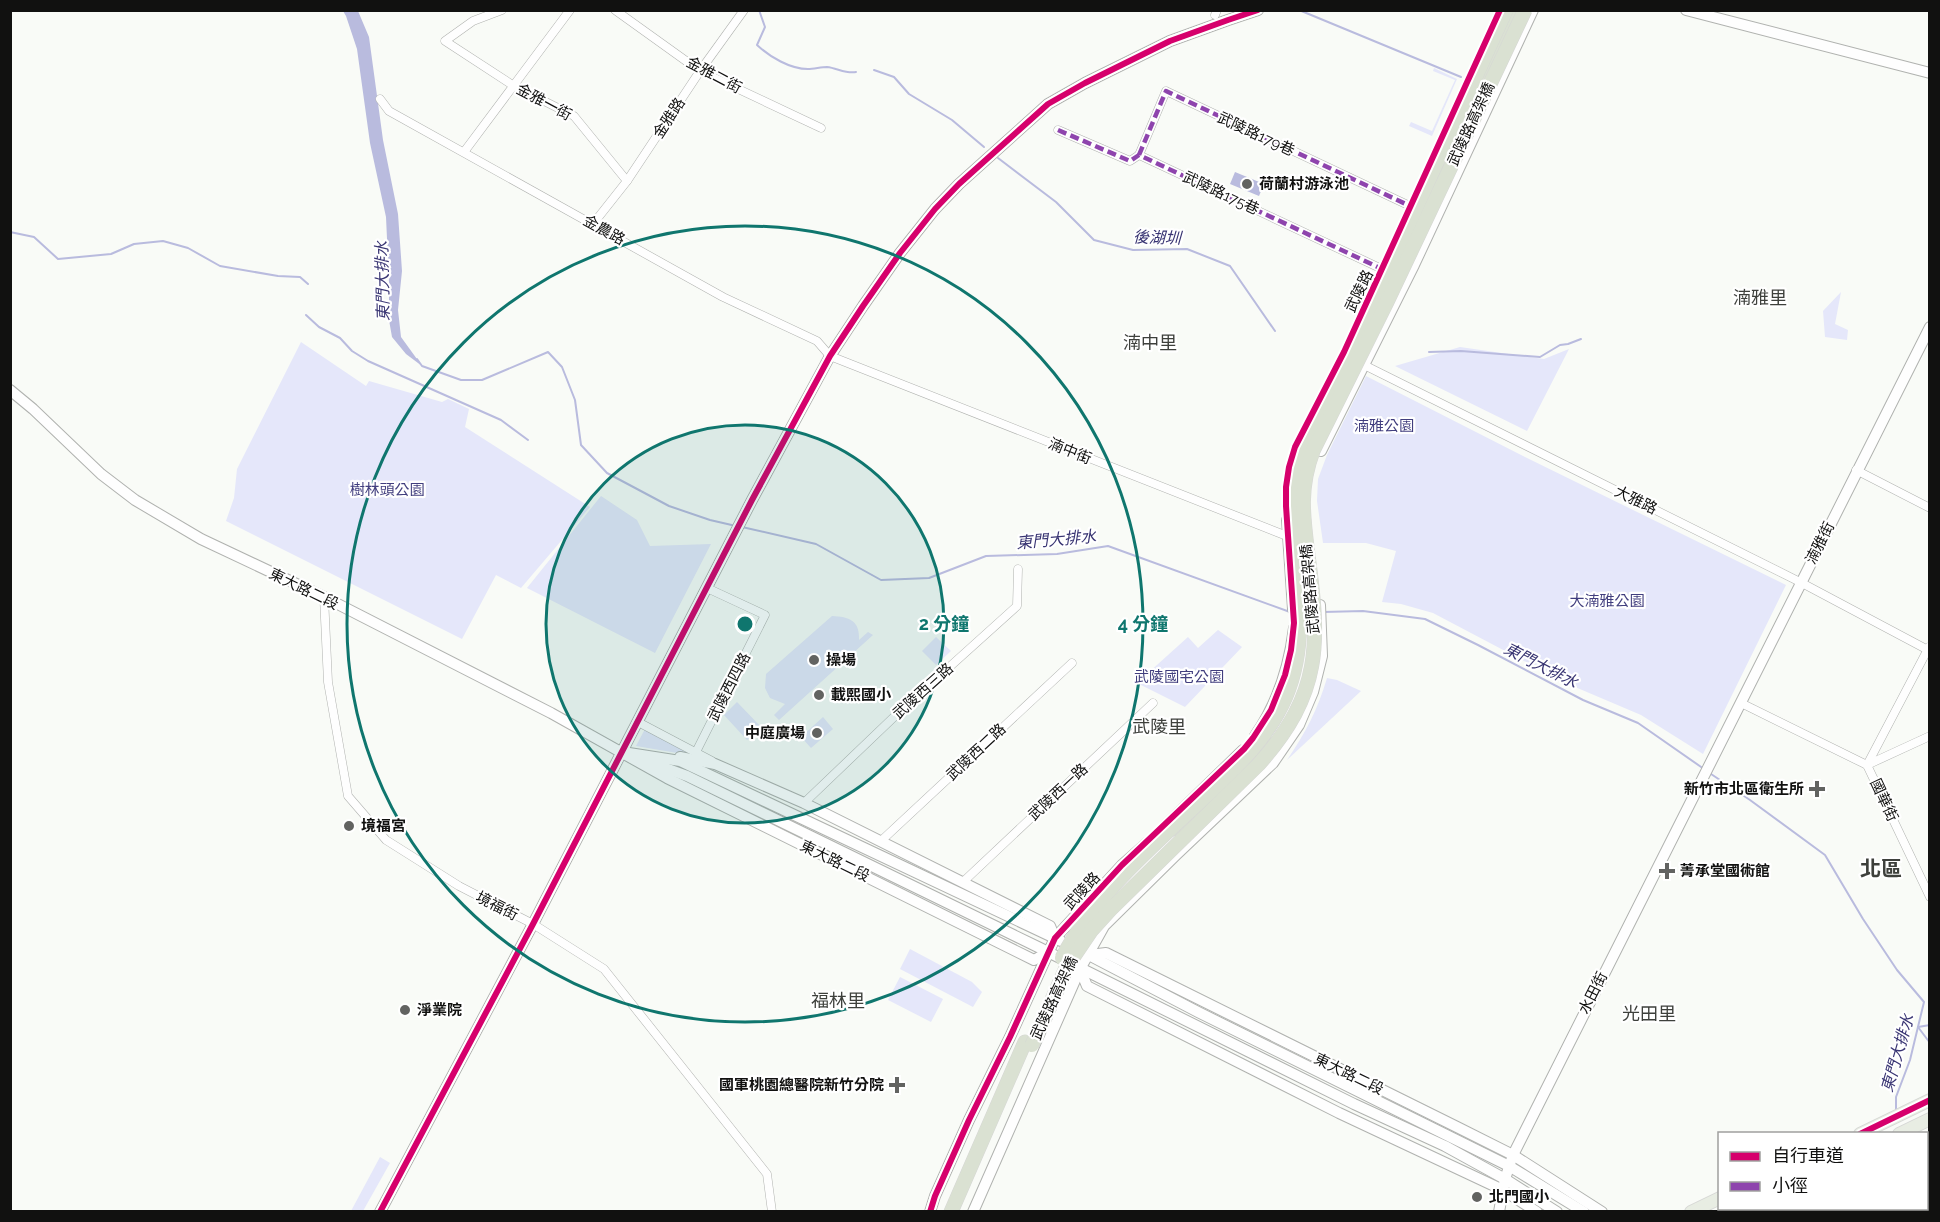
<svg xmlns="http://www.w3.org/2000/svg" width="1940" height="1222" viewBox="0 0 1940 1222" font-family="Raleway,'Noto Sans TC',sans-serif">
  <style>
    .green { fill: #e5e7fa }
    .water { fill: #b9bbde }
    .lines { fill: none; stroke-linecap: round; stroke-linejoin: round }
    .stream { stroke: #b9bbde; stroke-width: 2 }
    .street-casing { stroke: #b0b2af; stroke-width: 9 }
    .secondary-casing { stroke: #b0b2af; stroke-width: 12 }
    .primary-casing { stroke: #d6d7d5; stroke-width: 14 }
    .highway-casing { stroke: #d6d7d5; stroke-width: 15 }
    .street { stroke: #fefefe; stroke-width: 8 }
    .secondary { stroke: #fefefe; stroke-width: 10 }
    .primary { stroke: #e8ede3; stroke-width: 12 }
    .highway { stroke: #dae1d2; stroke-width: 14 }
    .highway-bridge-casing { stroke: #d6d7d5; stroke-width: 15; stroke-linecap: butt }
    .highway-bridge { stroke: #dae1d2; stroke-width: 14 }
    .quiet { stroke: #8e44ad; stroke-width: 4.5; stroke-dasharray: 9 4.5; stroke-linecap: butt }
    .cycleway-casing { stroke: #fff; stroke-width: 10 }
    .cycleway { stroke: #d6006c; stroke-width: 6 }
    .ring { fill: none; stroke: #0f766e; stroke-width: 3 }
    .poi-dot { fill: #626361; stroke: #fff; stroke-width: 2 }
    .labels { text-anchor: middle; stroke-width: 4.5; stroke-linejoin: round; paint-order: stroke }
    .street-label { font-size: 15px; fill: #111110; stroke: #fff }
    .poi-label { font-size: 15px; font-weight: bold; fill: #111110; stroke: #fff; text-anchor: start }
    .park-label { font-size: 15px; fill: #413e7e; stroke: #fff }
    .water-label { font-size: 16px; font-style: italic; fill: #393573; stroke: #fff }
    .quarter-label { font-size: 18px; fill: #3e403c; stroke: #fff }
    .district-label { font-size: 21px; font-weight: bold; fill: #3e403c; stroke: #fff }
    .centre { fill: #0f766e; stroke: #fff; stroke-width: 3 }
    .ring-label { font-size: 18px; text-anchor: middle; font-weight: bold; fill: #0f766e; stroke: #fff; stroke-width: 4.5; stroke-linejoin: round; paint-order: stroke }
  </style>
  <rect width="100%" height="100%" fill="#f9fbf7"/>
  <g class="green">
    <polygon points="1434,68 1457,79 1432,136 1409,126 1411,122 1432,131 1455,80 1433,71"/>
    <polygon points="1841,292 1835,324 1848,330 1847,340 1825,337 1823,311"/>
    <polygon points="301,342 366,386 369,381 442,402 448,399 469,409 465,427 590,507 521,588 496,575 462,639 226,521 234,498 237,469"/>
    <polygon points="1460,347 1544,359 1569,349 1527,431 1395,366"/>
    <polygon points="1366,376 1525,457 1786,585 1703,754 1641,715 1568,684 1433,613 1401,604 1382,602 1396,551 1366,543 1323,543 1317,501 1318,479 1327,455"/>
    <polygon points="601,496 637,520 650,546 711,544 655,653 527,588"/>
    <path d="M 832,616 C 849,617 860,620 859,640 L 868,632 L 873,635 L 779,720 L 774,715 L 785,704 L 770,698 L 765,688 L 766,674 Z"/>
    <polygon points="1218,630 1242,647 1185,707 1137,683 1188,637 1198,648"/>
    <polygon points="936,637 951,651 936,665 922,651"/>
    <path d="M 1327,678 L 1337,680 L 1361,691 L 1287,760 C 1305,734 1318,709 1327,678 Z"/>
    <polygon points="737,702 761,727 747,740 724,715"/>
    <polygon points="823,717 833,729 811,748 801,737"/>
    <polygon points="645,729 695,756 636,746"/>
    <polygon points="910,949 972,982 982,992 973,1007 900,969"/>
    <polygon points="900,977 943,999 931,1022 888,1000"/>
    <polygon points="380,1157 390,1163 363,1211 351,1211"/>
  </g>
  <g class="water">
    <polygon points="343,11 358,11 369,37 383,140 398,214 402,271 398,310 401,337 422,366 406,354 392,337 389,320 389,282 386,217 370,143 357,49 346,16"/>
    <polygon points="1235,172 1264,184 1259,196 1230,184"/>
  </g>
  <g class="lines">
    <g class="stream">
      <path d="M 759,10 L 765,27 L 757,45 C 770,57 790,69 808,69 C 814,69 821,67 827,67 C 837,68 846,74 856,72"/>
      <polyline points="1299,10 1461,77"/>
      <polyline points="874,70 894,77 909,94 952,120 984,147"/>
      <polyline points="998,158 1056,202 1094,240 1133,250 1187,249 1230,266 1275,331"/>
      <polyline points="10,232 34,237 58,259 111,254 134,244 163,241 188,248 220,266 278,276 300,277 308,284"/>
      <polyline points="306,315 319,327 340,338 352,351 368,361 501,420 528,440"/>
      <polyline points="1429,352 1461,351 1540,357 1560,345 1568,344 1581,339"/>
      <polyline points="417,359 422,366 461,380 482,380 548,352 562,367 575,400 581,445 607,473 669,506 710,520 736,526"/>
      <polyline points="742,527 816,544 881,580 929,578 986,556 1057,554 1108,546 1290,612"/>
      <polyline points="1323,612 1363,611 1425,619 1478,645 1583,700 1638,723 1704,769"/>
      <polyline points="1708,772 1750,800 1825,855 1863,919 1897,970 1924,1002 1910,1060 1896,1097 1896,1113"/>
      <polyline points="1930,1025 1918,1027 1930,1043"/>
      <polyline points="1914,1208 1915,1212"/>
    </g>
    <defs>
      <g id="street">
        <polyline points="502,10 473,21 445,41 514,86 574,116 627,181"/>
        <polyline points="615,10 700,71 821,128"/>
        <polyline points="1215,15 1217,10"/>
        <polyline points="380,99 389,111 723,297 817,341 830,356 1292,538"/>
        <polyline points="1058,130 1130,161 1139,155 1382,269"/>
        <polyline points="464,152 570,10"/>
        <polyline points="1139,155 1166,91 1410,206"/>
        <polyline points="593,224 627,181 700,71 744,10"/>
        <polyline points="1362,364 1800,582 1928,650"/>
        <polyline points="1856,470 1930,508"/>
        <polyline points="324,597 328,682 348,796 386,840 459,886 533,924 604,969 767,1174 772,1212"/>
        <polyline points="1741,703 1867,765 1930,897"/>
        <polyline points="638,722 712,761"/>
        <polyline points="696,752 765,615 707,588"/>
        <polyline points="1867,765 1929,647"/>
        <polyline points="1867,765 1930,736"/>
        <polyline points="804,803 895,716 1017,606 1018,569"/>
        <polyline points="881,841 1072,663"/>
        <polyline points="963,882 1153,703"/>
      </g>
      <g id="secondary">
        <polyline points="1686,10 1930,73"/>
        <polyline points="10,390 33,409 101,474 135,500 201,539 324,597 551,713 667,778 1034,960 1048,952"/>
        <polyline points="1321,451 1414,265 1533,10"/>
        <polyline points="1287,520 1293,609"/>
        <path d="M 1255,736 C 1278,703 1289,668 1294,628"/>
        <polyline points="629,753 680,761 1061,941"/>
        <polyline points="680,757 715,764 804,803 1050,926 1055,938"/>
        <polyline points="649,762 687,776 1040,948 1354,1104 1445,1146 1505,1179 1557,1212"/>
        <polyline points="1166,825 1243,750"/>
        <polyline points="1083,952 1198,1012 1509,1166 1584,1212"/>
        <polyline points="1090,955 1106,953 1457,1127 1513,1155 1602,1212"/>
        <polyline points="1080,969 1087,986 1339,1113 1503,1190 1537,1212"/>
        <polyline points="380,1212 533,924 752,500 830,356 863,306 900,253 935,209 959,184 1048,104 1085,83 1170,41 1228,20 1258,10"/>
        <polyline points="930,1212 935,1196 969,1120 1010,1037 1055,938 1122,865 1148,842"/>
        <polyline points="973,1212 1080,969 1104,926 1176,855 1273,763 1299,725 1313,692 1322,656 1320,605"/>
        <polyline points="1499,1212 1505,1179 1513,1155 1930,327"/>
      </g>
      <g id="primary">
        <polyline points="1860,1134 1930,1100"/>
        <polyline points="1899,1134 1930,1119"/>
        <polyline points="1691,1212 1720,1198"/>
        <polyline points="1729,1212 1736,1208"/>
      </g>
      <g id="highway">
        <polyline points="1404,251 1515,10"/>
        <polyline points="1304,580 1308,623"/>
        <polyline points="1173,829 1189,821 1236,777 1267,744"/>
        <polyline points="951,1212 1025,1042"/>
      </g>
    </defs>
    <use href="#street" class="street-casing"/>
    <use href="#secondary" class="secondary-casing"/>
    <use href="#primary" class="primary-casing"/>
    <use href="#highway" class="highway-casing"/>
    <use href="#street" class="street"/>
    <use href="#secondary" class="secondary"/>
    <use href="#primary" class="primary"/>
    <use href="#highway" class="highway"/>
    <defs>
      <g id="highway-bridge">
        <path d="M 1062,958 C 1095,894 1154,845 1206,796 C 1235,768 1264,742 1282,705 C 1308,652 1299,596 1295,539 C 1292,514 1289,489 1296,464 C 1300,448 1308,434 1315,419 C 1329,393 1343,368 1355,342 C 1405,231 1456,121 1506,10"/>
        <path d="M 1032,1045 L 1066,968 L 1091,931 L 1110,910 L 1259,764 C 1322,693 1320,644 1308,555 C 1303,516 1299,488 1313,451 L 1387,302 L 1525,10"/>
      </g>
    </defs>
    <use href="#highway-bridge" class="highway-bridge-casing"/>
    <use href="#highway-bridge" class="highway-bridge"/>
    <g class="quiet">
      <polyline points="1058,130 1130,161 1139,155 1382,269"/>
      <polyline points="1139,155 1166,91 1410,206"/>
    </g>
    <defs>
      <g id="cycleway">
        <polyline points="1860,1134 1930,1100"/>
        <polyline points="380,1212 533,924 752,500 830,356 863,306 900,253 935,209 959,184 1048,104 1085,83 1170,41 1228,20 1258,10"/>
        <polyline points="930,1212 935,1196 969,1120 1010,1037 1055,938 1122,865 1244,749 1253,738 1271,710 1285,675 1291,650 1294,623 1286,506 1286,487 1289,467 1295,447 1344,352 1500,10"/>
      </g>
    </defs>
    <use href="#cycleway" class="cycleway-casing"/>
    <use href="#cycleway" class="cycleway"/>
  </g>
  <circle cx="745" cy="624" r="199" fill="#0f766e" fill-opacity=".12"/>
  <g class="ring">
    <circle cx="745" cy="624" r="199"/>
    <circle cx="745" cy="624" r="398"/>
  </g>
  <g class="poi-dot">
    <circle cx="1247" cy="184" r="6"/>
    <circle cx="814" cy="660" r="6"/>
    <circle cx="819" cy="695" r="6"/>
    <circle cx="817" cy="733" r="6"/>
    <path d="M1814 780h6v6h6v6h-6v6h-6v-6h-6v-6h6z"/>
    <circle cx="349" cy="826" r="6"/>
    <path d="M1664 862h6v6h6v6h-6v6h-6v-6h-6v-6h6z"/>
    <circle cx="405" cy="1010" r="6"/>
    <path d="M894 1076h6v6h6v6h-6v6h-6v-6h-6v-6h6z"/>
    <circle cx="1477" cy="1197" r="6"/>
  </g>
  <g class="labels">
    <g class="street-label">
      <text transform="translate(714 75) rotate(28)" y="5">金雅二街</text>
      <text transform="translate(544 102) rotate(28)" y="5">金雅一街</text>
      <text transform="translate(669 118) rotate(-57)" y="5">金雅路</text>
      <text transform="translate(1471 124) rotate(-65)" y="5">武陵路高架橋</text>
      <text transform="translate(1256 134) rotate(25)" y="5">武陵路179巷</text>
      <text transform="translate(1221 193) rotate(25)" y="5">武陵路175巷</text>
      <text transform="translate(604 230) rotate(29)" y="5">金農路</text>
      <text transform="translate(1359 291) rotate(-64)" y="5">武陵路</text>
      <text transform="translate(1070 451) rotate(22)" y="5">湳中街</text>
      <text transform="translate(1636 500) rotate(26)" y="5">大雅路</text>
      <text transform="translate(1820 543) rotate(-63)" y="5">湳雅街</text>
      <text transform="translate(304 589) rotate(26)" y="5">東大路二段</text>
      <text transform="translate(1310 589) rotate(-95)" y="5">武陵路高架橋</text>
      <text transform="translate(729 687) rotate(-63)" y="5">武陵西四路</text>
      <text transform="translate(923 691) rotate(-42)" y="5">武陵西三路</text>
      <text transform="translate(976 752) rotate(-43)" y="5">武陵西二路</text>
      <text transform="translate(1058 792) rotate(-43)" y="5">武陵西一路</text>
      <text transform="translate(1884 800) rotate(65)" y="5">國華街</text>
      <text transform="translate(835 861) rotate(26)" y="5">東大路二段</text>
      <text transform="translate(1082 891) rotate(-47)" y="5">武陵路</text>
      <text transform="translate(497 906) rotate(27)" y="5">境福街</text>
      <text transform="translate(1593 993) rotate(-63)" y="5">水田街</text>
      <text transform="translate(1054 998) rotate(-65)" y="5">武陵路高架橋</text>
      <text transform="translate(1349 1074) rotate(26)" y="5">東大路二段</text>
    </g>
    <g class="poi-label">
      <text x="1259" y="189">荷蘭村游泳池</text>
      <text x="826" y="665">操場</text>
      <text x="831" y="700">載熙國小</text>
      <text x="805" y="738" text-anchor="end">中庭廣場</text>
      <text x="1804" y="794" text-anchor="end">新竹市北區衛生所</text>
      <text x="361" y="831">境福宮</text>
      <text x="1680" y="876">菁承堂國術館</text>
      <text x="417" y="1015">淨業院</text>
      <text x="884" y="1090" text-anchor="end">國軍桃園總醫院新竹分院</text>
      <text x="1489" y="1202">北門國小</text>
    </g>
    <g class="park-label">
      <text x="1384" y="431">湳雅公園</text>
      <text x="387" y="495">樹林頭公園</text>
      <text x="1607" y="606">大湳雅公園</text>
      <text x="1179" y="682">武陵國宅公園</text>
    </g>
    <g class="water-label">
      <text transform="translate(1157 237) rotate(2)" y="6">後湖圳</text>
      <text transform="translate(382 281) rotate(-91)" y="6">東門大排水</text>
      <text transform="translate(1056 539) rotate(-5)" y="6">東門大排水</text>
      <text transform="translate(1541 665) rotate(27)" y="6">東門大排水</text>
      <text transform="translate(1897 1053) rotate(-74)" y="6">東門大排水</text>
    </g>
    <g class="quarter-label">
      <text x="1760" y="304">湳雅里</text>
      <text x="1150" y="349">湳中里</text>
      <text x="1159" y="733">武陵里</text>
      <text x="838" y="1007">福林里</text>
      <text x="1649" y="1020">光田里</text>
    </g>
    <g class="district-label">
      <text x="1881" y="876">北區</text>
    </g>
  </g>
  <circle cx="745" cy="624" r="9" class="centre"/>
  <g class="ring-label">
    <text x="944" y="630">2 分鐘</text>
    <text x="1143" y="630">4 分鐘</text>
  </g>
  <rect width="1940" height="1222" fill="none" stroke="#111110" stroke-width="24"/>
  <rect x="1718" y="1132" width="210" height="78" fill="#ffffff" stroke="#a0a09f" stroke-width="1.5"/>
  <rect x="1730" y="1152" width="30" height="9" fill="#d6006c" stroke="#a0a09f" stroke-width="1.5"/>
  <text x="1772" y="1162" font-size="18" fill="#111110">自行車道</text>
  <rect x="1730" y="1182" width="30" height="9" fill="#8e44ad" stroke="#a0a09f" stroke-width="1.5"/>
  <text x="1772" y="1192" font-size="18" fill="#111110">小徑</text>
</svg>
